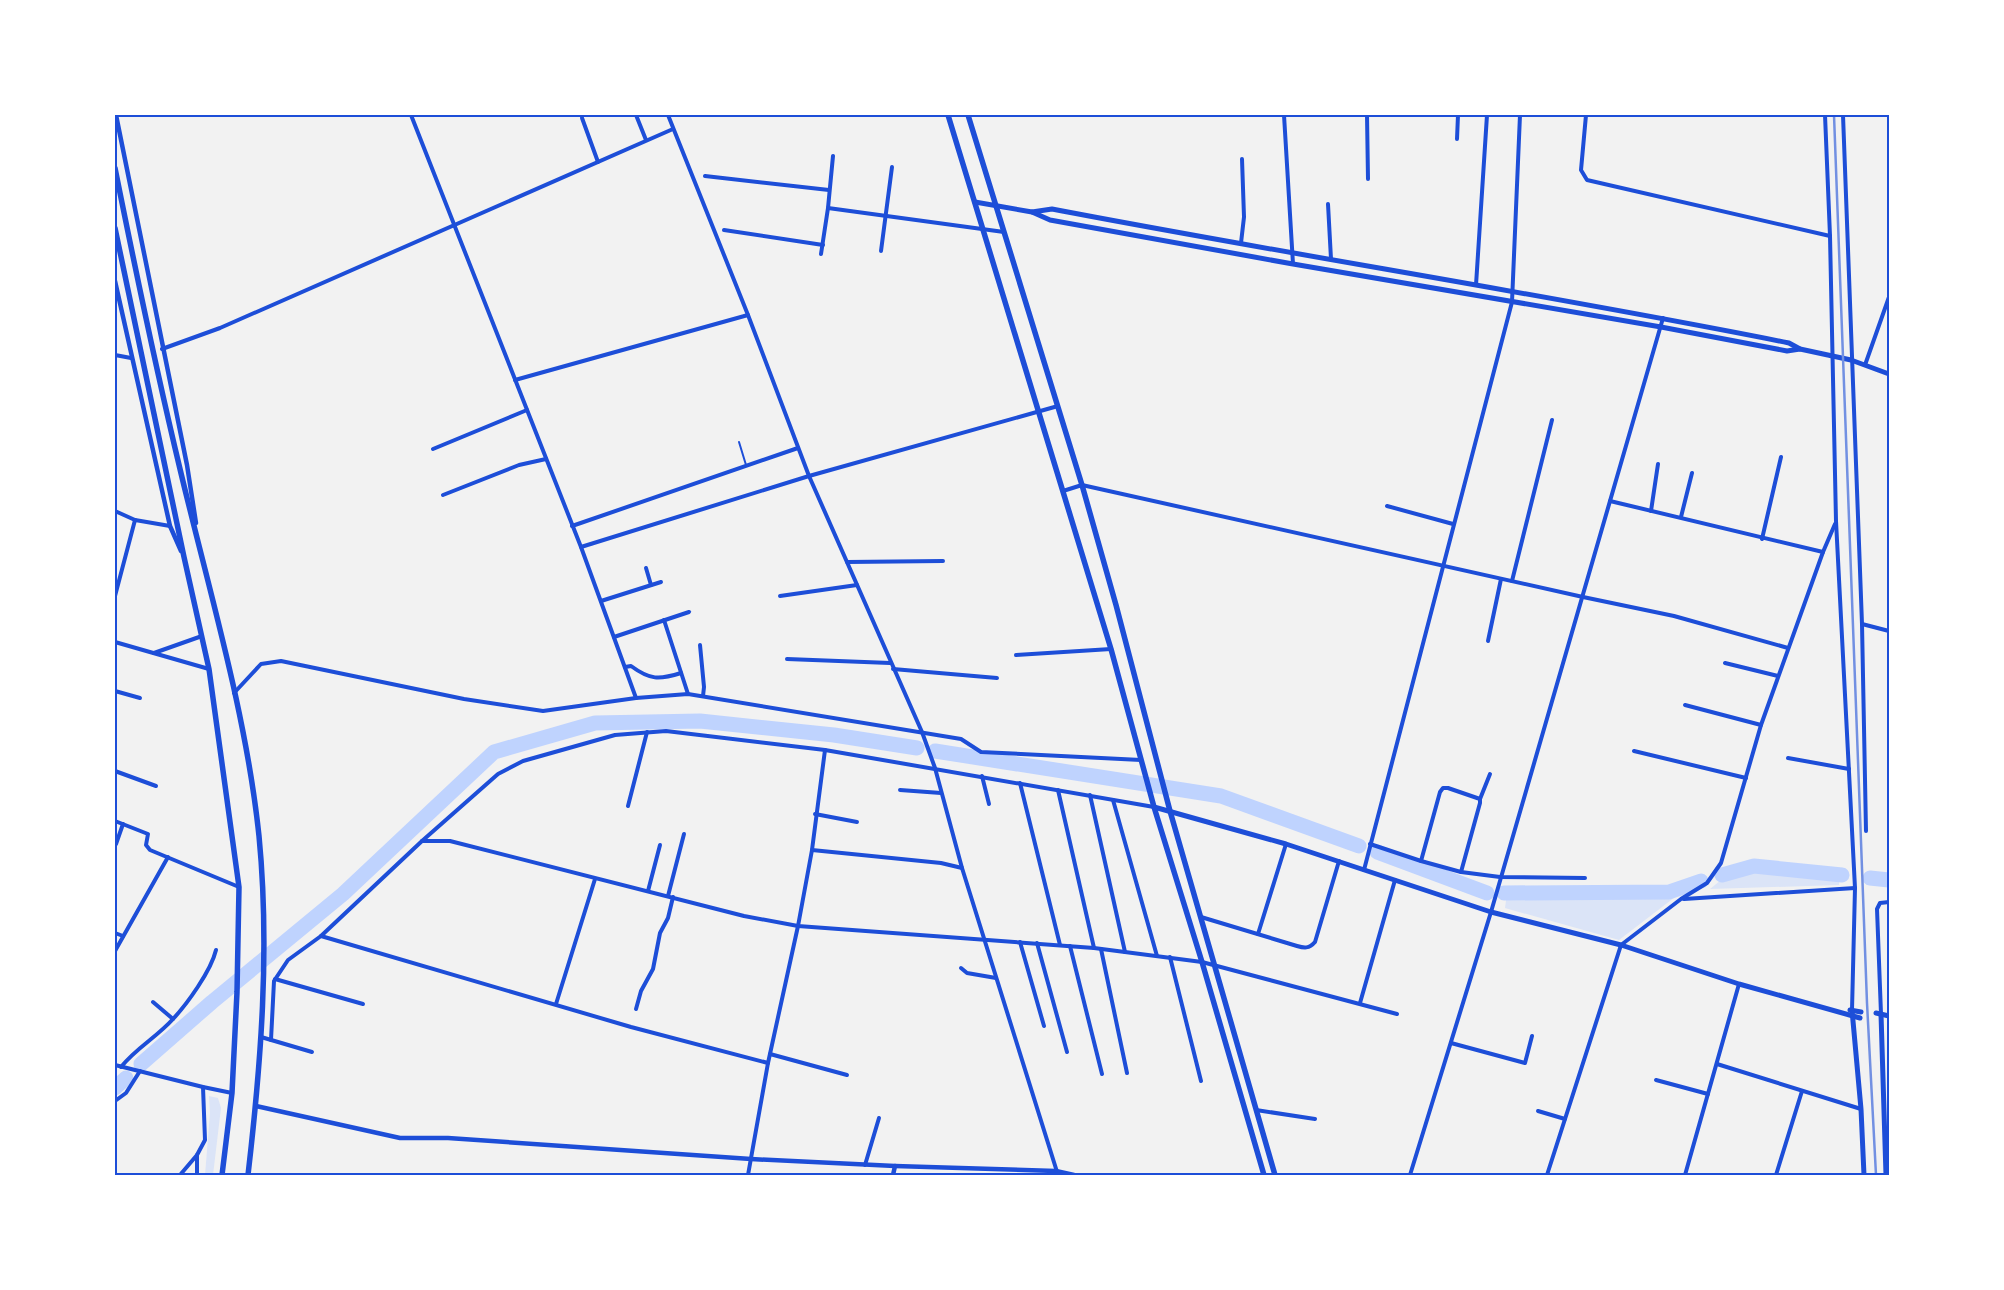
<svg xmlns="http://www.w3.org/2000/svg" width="2004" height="1290" viewBox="0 0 2004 1290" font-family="Cabin,sans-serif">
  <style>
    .green { fill: #dbe4f7 }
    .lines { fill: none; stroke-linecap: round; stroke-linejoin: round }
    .river { stroke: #bfd3fe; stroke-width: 15 }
    .service { stroke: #1d4ed8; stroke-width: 2 }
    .minor { stroke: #1d4ed8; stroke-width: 4 }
    .tertiary { stroke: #1d4ed8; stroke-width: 4.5 }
    .secondary { stroke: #1d4ed8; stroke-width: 5 }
    .primary { stroke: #1d4ed8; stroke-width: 5.5 }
    .rail { stroke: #7290e2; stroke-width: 2.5 }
    .neatline { fill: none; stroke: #1d4ed8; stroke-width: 2 }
  </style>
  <rect width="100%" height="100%" fill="#f2f2f2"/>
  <g class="green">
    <polygon points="1752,872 1839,878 1839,885 1710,889 1721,880"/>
    <polygon points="1669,892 1679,894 1619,940 1505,908 1507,893"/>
    <polygon points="209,1096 218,1098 221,1108 213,1175 205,1175 210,1113"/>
  </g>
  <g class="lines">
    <g class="river">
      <polyline points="935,751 1221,796 1359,846"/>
      <polyline points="1377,852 1487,893"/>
      <polyline points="1722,875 1754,866 1842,875"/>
      <polyline points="1870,878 1889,880"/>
      <polyline points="1504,893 1669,892 1701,881"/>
      <polyline points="141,1064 212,1002 343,894 494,752 595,723 700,721 834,735 917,748"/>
      <polyline points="115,1088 126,1078"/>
    </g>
    <polyline class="service" points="739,442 746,465"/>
    <g class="minor">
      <polyline points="411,115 581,547 636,698"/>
      <polyline points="636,115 646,140"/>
      <polyline points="668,115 748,315 809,476 922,732 935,768 962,868 1058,1175"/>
      <polyline points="1284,115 1293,264"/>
      <polyline points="1367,115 1368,179"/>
      <polyline points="1586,115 1581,170 1587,180 1830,236"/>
      <polyline points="1825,115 1830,236 1836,521 1855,888 1852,1010"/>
      <polyline points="1843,115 1862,624 1866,831"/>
      <polyline points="582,118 598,162"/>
      <polyline points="1457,139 1458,115"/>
      <polyline points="705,176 829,190"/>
      <polyline points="1328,204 1331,259"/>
      <polyline points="828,208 1004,232"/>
      <polyline points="724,230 823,245"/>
      <polyline points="1241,243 1244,217 1242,159"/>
      <polyline points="881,251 892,167"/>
      <polyline points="821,254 828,208 833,156"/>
      <polyline points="1476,285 1487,115"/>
      <polyline points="162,349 220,328 673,129"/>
      <polyline points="115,355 131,358"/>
      <polyline points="1865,365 1889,297"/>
      <polyline points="515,380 748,315"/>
      <polyline points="433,449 527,410"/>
      <polyline points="1063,491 1082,485 1583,597 1674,616 1788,648"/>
      <polyline points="443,495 519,465 546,459"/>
      <polyline points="1610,501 1823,552"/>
      <polyline points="1387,506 1453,524"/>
      <polyline points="115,511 135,520 170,526"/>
      <polyline points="1651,511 1658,464"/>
      <polyline points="1681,517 1692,473"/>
      <polyline points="572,526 798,448"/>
      <polyline points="1762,539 1781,457"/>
      <polyline points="581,547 809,476 1058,406"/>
      <polyline points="847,562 943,561"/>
      <polyline points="646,568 651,585"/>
      <polyline points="1512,581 1552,420"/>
      <polyline points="115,596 135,520"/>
      <polyline points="780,596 857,585"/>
      <polyline points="601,601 661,582"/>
      <polyline points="664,620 688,694"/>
      <polyline points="1862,624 1889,631"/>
      <polyline points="614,637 689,612"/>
      <polyline points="1488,641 1501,579"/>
      <polyline points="115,642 209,669"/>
      <polyline points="700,645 704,687 703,696"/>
      <polyline points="154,653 202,636"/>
      <polyline points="1016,655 1111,649"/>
      <polyline points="787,659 890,663"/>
      <polyline points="1725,663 1778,676"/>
      <path d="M 625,667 L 631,666 C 650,680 659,680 681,673"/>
      <polyline points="893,669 997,678"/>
      <polyline points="115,691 140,698"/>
      <polyline points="234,693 261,664 281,661 464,699 543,711 636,698 688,694 961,739 981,752 1141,760"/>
      <polyline points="1685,705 1761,725"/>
      <polyline points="1634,751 1746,778"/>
      <polyline points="1788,758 1849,769"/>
      <polyline points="115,771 156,786"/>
      <polyline points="982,776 989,804"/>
      <polyline points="1020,783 1060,945"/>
      <polyline points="900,790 941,793"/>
      <polyline points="1058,790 1094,948"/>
      <polyline points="1090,795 1125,952"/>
      <polyline points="1113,800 1157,956"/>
      <polyline points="628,806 647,732"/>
      <polyline points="815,814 857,822"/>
      <polyline points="115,821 148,834 146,845 150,850 239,887"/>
      <polyline points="422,841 450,841 744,916 798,926 1094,948 1202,962 1397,1014"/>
      <polyline points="116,844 123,824"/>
      <polyline points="1370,844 1421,861 1461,872 1500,877 1585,878"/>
      <polyline points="812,850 941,863 962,868"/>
      <polyline points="1421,861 1440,792 1443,788 1448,788 1480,799"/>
      <polyline points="1364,870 1512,302 1520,115"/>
      <polyline points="1461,872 1480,803 1480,799 1490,774"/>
      <polyline points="648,891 660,845"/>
      <polyline points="668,896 684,834"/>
      <polyline points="1684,899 1855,888"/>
      <path d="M 1201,917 L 1297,946 C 1304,948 1309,949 1315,942 L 1339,861"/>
      <polyline points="115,933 123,936"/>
      <polyline points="1258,934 1286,844"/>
      <polyline points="321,936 631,1027 768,1063"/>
      <polyline points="1020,942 1044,1026"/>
      <polyline points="1037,943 1067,1052"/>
      <polyline points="1070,946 1102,1074"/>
      <polyline points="1101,949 1127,1073"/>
      <polyline points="115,951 168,857"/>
      <polyline points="1170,957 1201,1081"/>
      <polyline points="961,968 967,973 996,978"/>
      <polyline points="275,979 363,1004"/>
      <polyline points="153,1002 173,1019"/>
      <polyline points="1360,1003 1395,880"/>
      <polyline points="556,1004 595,879"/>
      <polyline points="636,1009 641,991 653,969 660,933 668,918 673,897"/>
      <polyline points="1881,1014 1877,909 1880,903 1889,902"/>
      <polyline points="261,1037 312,1052"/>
      <polyline points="271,1040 274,981 288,960 321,936 422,841 498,774 523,761 615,735 666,731 825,750 1154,807"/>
      <polyline points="1451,1043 1525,1063 1532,1036"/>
      <polyline points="770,1054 847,1075"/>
      <polyline points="1717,1064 1861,1109"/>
      <polyline points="115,1065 203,1087 232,1093"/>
      <path d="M 121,1067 C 136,1048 157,1037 173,1019 C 187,1004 211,971 216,950"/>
      <polyline points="1656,1080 1708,1094"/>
      <polyline points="115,1101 126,1093 140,1071"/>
      <polyline points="1256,1110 1315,1119"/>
      <polyline points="1538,1111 1565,1119"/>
      <polyline points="865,1165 879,1118"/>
      <polyline points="180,1175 197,1155 205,1140 203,1087"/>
      <polyline points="197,1175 197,1155"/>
      <polyline points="748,1175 768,1063 798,926 812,850 825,750"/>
      <polyline points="1410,1175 1491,912 1663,318"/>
      <polyline points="1547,1175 1621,945 1681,899 1707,883 1721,863 1761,725 1823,552 1835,524"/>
      <polyline points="1685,1175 1739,984"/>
      <polyline points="1776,1175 1802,1091"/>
    </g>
    <g class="tertiary">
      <polyline points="116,115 187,465 196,523"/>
      <polyline points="115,281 170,526 181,551"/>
      <polyline points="256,1106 400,1138 448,1138 751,1159 895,1166 1056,1171 1074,1175"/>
      <polyline points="893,1175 895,1166"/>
    </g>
    <g class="secondary">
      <polyline points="975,202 1032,212 1050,220 1293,264 1661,327 1787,351 1800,349"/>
      <path d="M 1032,212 L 1052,209 C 1297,256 1544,294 1789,343 L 1800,349 L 1851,360 L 1889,374"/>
      <polyline points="1154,807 1286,844 1491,912 1621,945 1739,984 1860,1018"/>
      <polyline points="1850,1010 1861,1012"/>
      <polyline points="1852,1010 1861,1109 1864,1175"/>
      <polyline points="1876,1013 1889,1016"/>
      <polyline points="1881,1014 1886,1175"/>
    </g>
    <g class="primary">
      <polyline points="948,115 1111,649 1154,807 1202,962 1264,1175"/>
      <polyline points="968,115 1082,485 1116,605 1170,811 1275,1175"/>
      <path d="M 115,168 C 135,268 156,369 180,469 C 209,591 246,712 259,836 C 270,949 261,1063 248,1175"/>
      <polyline points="115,228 184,557 209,669 239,887 237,992 232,1093 222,1175"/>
    </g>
    <polyline class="rail" points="1834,115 1867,1003 1876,1175"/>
  </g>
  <rect width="2004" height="1290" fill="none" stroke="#ffffff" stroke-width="232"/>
  <rect x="116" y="116" width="1772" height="1058" class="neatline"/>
</svg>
